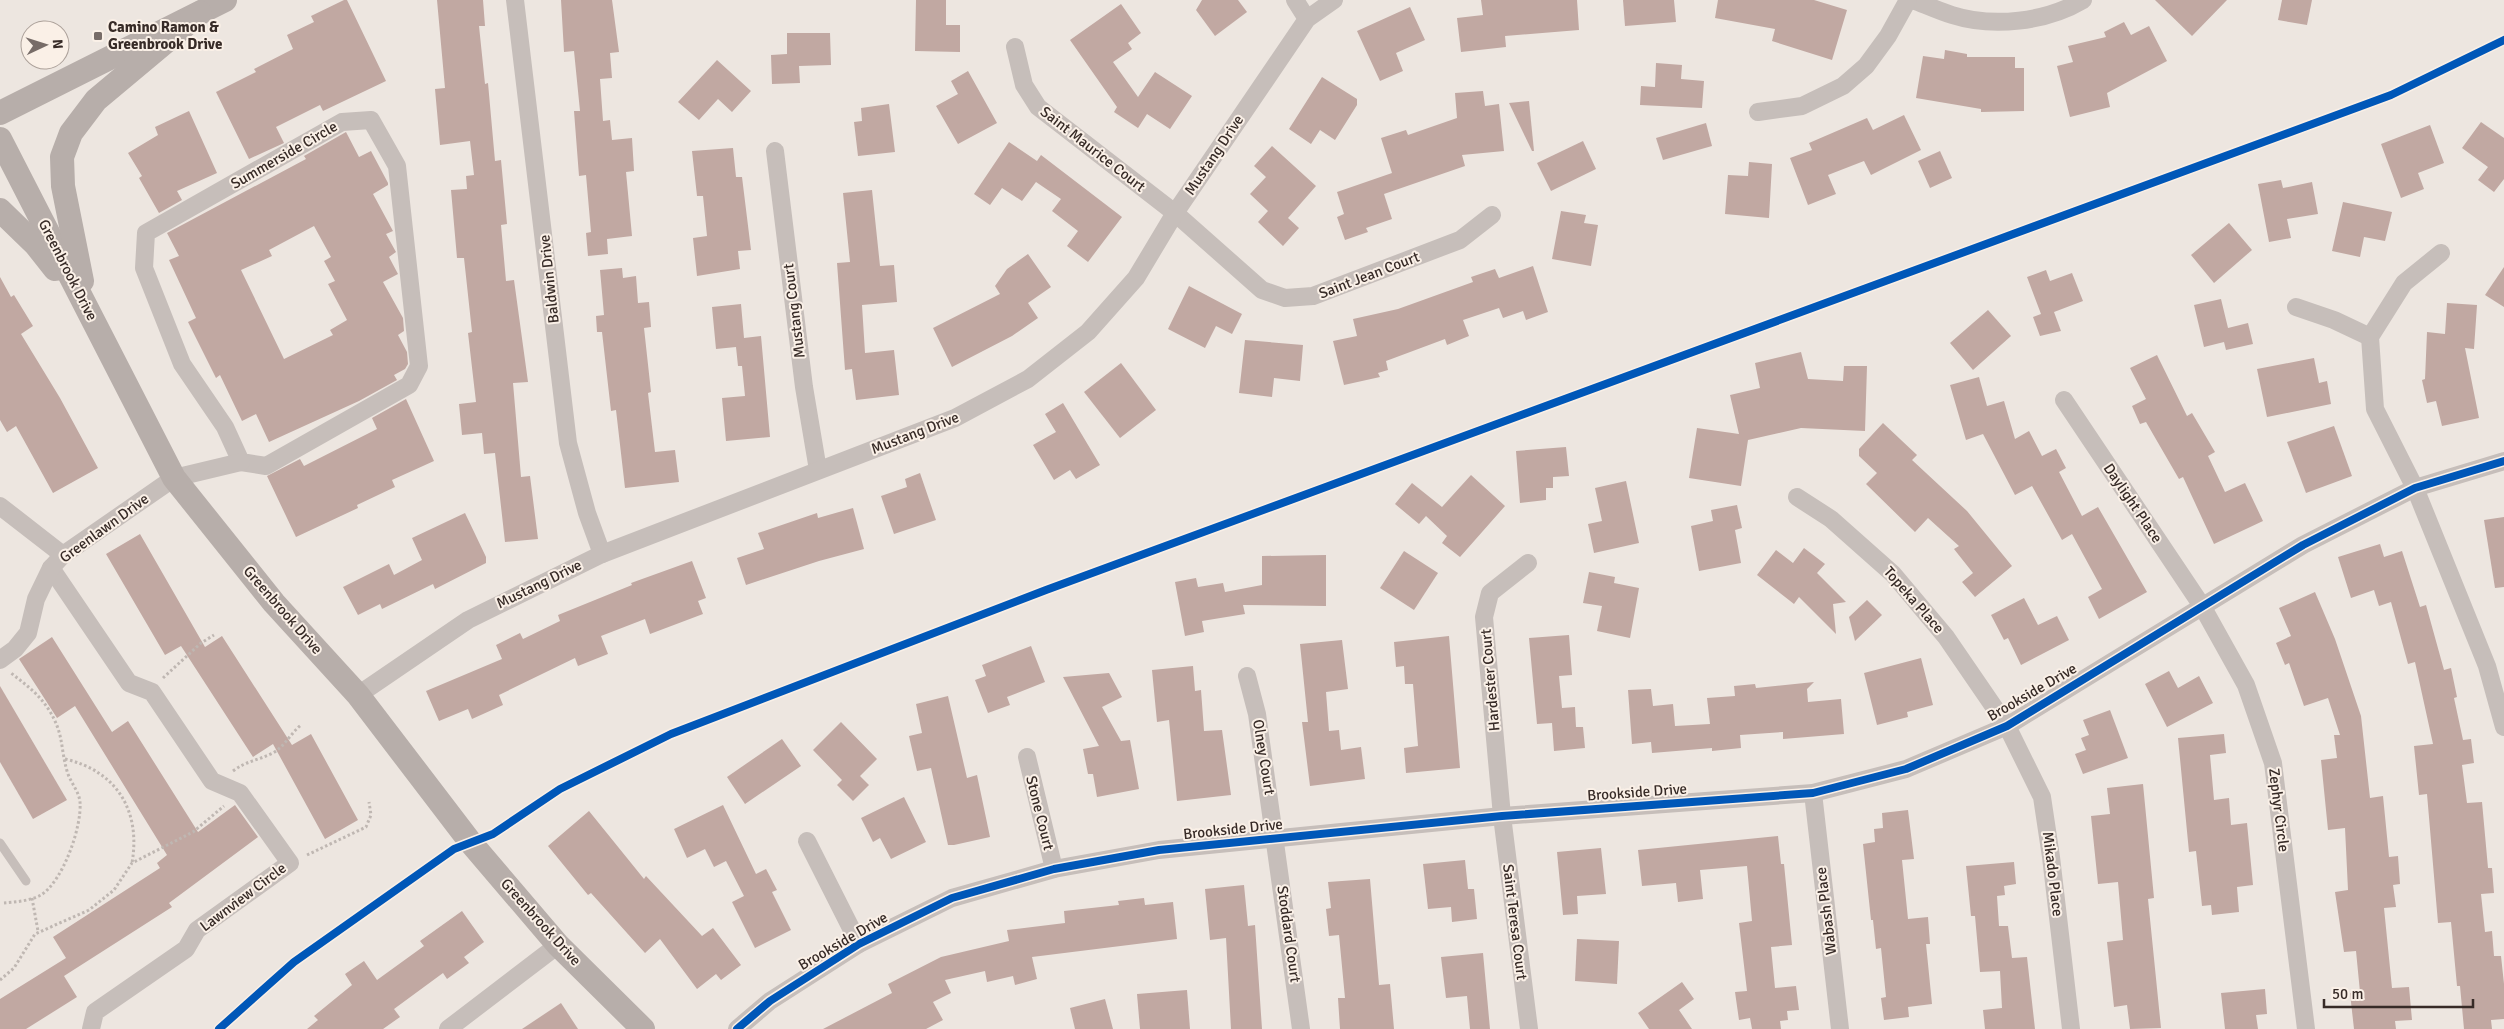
<svg xmlns="http://www.w3.org/2000/svg" width="2504" height="1029" viewBox="0 0 2504 1029" font-family="Signika,sans-serif">
  <style>
    .building { fill: #c1a8a2; fill-rule: evenodd }
    .lines { fill: none; stroke-linecap: round; stroke-linejoin: round }
    .path { stroke: #bfb7b2; stroke-width: 3; stroke-dasharray: 2.5 2.5; stroke-linecap: butt }
    .lane { stroke: #c6beba; stroke-width: 9 }
    .street { stroke: #c6beba; stroke-width: 18 }
    .secondary { stroke: #b7aeaa; stroke-width: 24 }
    .cycleway-casing { stroke: #faf0e7; stroke-width: 11 }
    .cycleway { stroke: #0057b8; stroke-width: 8 }
    .poi-dot { fill: #776c68; stroke: #faf0e7; stroke-width: 2 }
    .labels { text-anchor: middle; stroke-width: 4; stroke-linejoin: round; paint-order: stroke }
    .poi-label { font-size: 15px; font-weight: bold; fill: #372b27; stroke: #faf0e7; text-anchor: start }
    .street-label { font-size: 15px; fill: #372b27; stroke: #faf0e7 }
  </style>
  <rect width="100%" height="100%" fill="#ede6e0"/>
  <g class="building">
    <polygon points="344,0 347,0 386,81 323,111 320,105 276,127 284,143 249,159 216,92 256,72 254,69 293,49 287,35 314,22 311,16"/>
    <polygon points="437,0 483,0 485,26 479,26 485,84 488,83 495,161 501,160 507,224 501,225 506,281 514,280 528,382 513,383 521,477 530,476 538,539 505,542 495,453 484,454 482,433 462,435 459,404 476,402 468,333 472,332 464,258 457,258 451,190 467,189 466,176 474,175 470,141 440,145 435,89 445,88"/>
    <polygon points="561,0 612,0 619,52 610,53 612,78 600,79 603,121 610,120 612,140 632,138 634,171 626,172 632,236 607,239 608,254 588,256 586,233 591,232 586,175 579,176 574,111 580,111 574,51 564,52"/>
    <polygon points="916,0 946,0 946,25 960,25 960,52 915,51"/>
    <polygon points="1202,0 1238,0 1247,12 1215,36 1196,10"/>
    <polygon points="1481,0 1577,0 1579,30 1505,36 1506,47 1461,52 1457,18 1483,15"/>
    <polygon points="1623,0 1674,0 1676,22 1625,26"/>
    <polygon points="1718,0 1814,0 1847,10 1832,60 1772,41 1775,29 1715,18"/>
    <polygon points="2155,0 2227,0 2192,36"/>
    <polygon points="2282,0 2312,0 2307,25 2278,20"/>
    <polygon points="1121,4 1141,33 1128,43 1132,49 1113,62 1138,97 1155,72 1192,96 1170,129 1147,114 1138,128 1114,112 1117,107 1070,40"/>
    <polygon points="1410,7 1425,40 1396,53 1403,71 1380,81 1357,31"/>
    <polygon points="2124,22 2131,35 2149,26 2167,61 2107,93 2110,107 2070,117 2057,66 2073,62 2068,46 2106,37 2104,32"/>
    <polygon points="787,33 830,33 831,65 799,66 800,83 772,84 771,55 787,54"/>
    <polygon points="1945,50 1967,54 1967,57 2015,57 2015,68 2024,68 2024,111 1981,112 1981,109 1916,98 1923,56 1944,59"/>
    <polygon points="717,60 751,91 732,112 718,99 699,120 678,102"/>
    <polygon points="1656,63 1682,65 1681,79 1704,81 1702,108 1640,105 1641,86 1655,87"/>
    <polygon points="968,71 997,123 958,144 936,106 958,94 951,81"/>
    <polygon points="1322,77 1357,99 1357,105 1335,140 1320,130 1311,144 1289,129"/>
    <polygon points="1483,91 1485,106 1499,104 1504,151 1462,155 1465,166 1384,194 1392,219 1366,228 1368,232 1345,240 1337,217 1344,214 1337,192 1392,173 1381,138 1406,130 1408,135 1457,118 1455,93"/>
    <polygon points="1529,101 1534,151 1532,151 1509,103"/>
    <polygon points="889,104 895,152 858,156 854,122 862,121 861,108"/>
    <polygon points="189,111 217,173 177,191 182,200 159,213 139,178 142,176 128,153 158,135 155,127"/>
    <polygon points="1904,115 1921,150 1871,175 1864,161 1828,175 1836,194 1808,205 1790,158 1812,150 1809,143 1867,118 1873,130"/>
    <polygon points="2481,122 2504,138 2504,179 2494,192 2478,180 2488,167 2462,148"/>
    <polygon points="1706,123 1712,146 1663,160 1656,138"/>
    <polygon points="2430,125 2444,163 2418,173 2424,189 2401,198 2381,144"/>
    <path d="M 346,132 L 359,157 L 371,151 L 388,183 L 388,185 L 373,194 L 393,231 L 386,234 L 396,252 L 389,257 L 398,274 L 383,282 L 403,318 L 404,331 L 398,335 L 407,352 L 408,364 L 405,369 L 394,375 L 397,380 L 359,401 L 269,442 L 256,414 L 242,421 L 220,375 L 216,378 L 188,322 L 196,318 L 169,260 L 179,256 L 167,233 L 306,159 L 304,156 ZM 314,226 L 331,257 L 324,261 L 335,281 L 328,284 L 347,320 L 330,330 L 333,335 L 284,359 L 241,270 L 272,256 L 269,250 Z"/>
    <polygon points="1583,141 1596,169 1551,191 1537,163"/>
    <polygon points="1009,142 1037,161 1041,155 1122,217 1088,262 1067,246 1078,231 1052,211 1061,199 1036,182 1022,201 1002,188 990,205 974,194"/>
    <polygon points="1272,146 1316,186 1288,218 1299,228 1283,246 1258,222 1268,211 1250,194 1266,177 1254,166"/>
    <polygon points="733,148 736,177 742,177 751,250 738,251 740,269 697,276 693,238 707,236 703,196 697,196 692,151"/>
    <polygon points="1940,151 1952,178 1930,188 1918,161"/>
    <polygon points="1749,162 1772,164 1769,218 1725,214 1728,175 1748,176"/>
    <polygon points="2281,180 2283,188 2312,182 2318,214 2287,219 2291,238 2269,242 2258,184"/>
    <polygon points="872,190 880,266 894,265 897,302 862,305 865,353 894,350 899,395 856,400 852,369 845,370 837,263 850,262 843,193"/>
    <polygon points="2343,202 2392,212 2385,241 2364,237 2360,257 2332,251"/>
    <polygon points="1561,211 1586,215 1584,223 1598,225 1591,266 1552,259"/>
    <polygon points="2229,223 2252,250 2214,283 2191,255"/>
    <polygon points="1028,254 1051,287 1028,303 1038,318 1012,336 952,367 933,328 1000,294 995,286 1007,269"/>
    <polygon points="1533,266 1548,312 1526,320 1523,311 1503,318 1499,308 1463,320 1469,336 1447,345 1445,339 1386,361 1388,370 1378,373 1380,377 1344,385 1333,341 1357,336 1353,319 1398,309 1473,282 1471,277 1495,269 1499,278"/>
    <polygon points="2504,267 2504,307 2485,295"/>
    <polygon points="622,268 623,278 636,276 638,303 649,302 651,327 644,328 651,392 648,393 655,452 675,450 679,482 625,488 616,410 611,411 602,332 597,332 596,316 604,315 600,270"/>
    <polygon points="2046,270 2050,281 2072,273 2083,301 2054,312 2061,331 2040,336 2033,317 2041,314 2027,277"/>
    <polygon points="0,277 11,297 14,295 33,326 21,334 60,398 98,468 53,493 16,426 7,432 0,420"/>
    <polygon points="1189,286 1242,314 1232,334 1216,326 1205,348 1168,329"/>
    <polygon points="2221,299 2228,328 2248,323 2253,344 2226,350 2224,342 2204,347 2194,305"/>
    <polygon points="2447,303 2477,305 2474,349 2465,348 2479,418 2442,426 2436,401 2427,403 2422,380 2425,379 2427,332 2445,334"/>
    <polygon points="741,304 744,338 761,336 770,437 726,441 722,398 745,396 742,366 738,366 736,347 716,349 712,307"/>
    <polygon points="1988,310 2011,336 1973,370 1950,343"/>
    <polygon points="1245,340 1303,345 1300,381 1274,378 1272,397 1239,393"/>
    <polygon points="1801,352 1808,379 1843,381 1844,366 1867,366 1865,431 1801,428 1748,440 1741,486 1689,478 1697,428 1739,434 1730,395 1760,388 1755,363"/>
    <polygon points="2157,355 2187,416 2192,413 2215,452 2208,456 2225,492 2245,483 2263,521 2214,544 2183,477 2179,479 2146,422 2140,424 2132,406 2146,399 2130,368"/>
    <polygon points="2314,358 2319,383 2327,381 2331,404 2267,417 2257,369"/>
    <polygon points="1121,363 1156,410 1120,438 1084,392"/>
    <polygon points="1979,377 1987,406 2004,401 2015,439 2029,431 2042,456 2056,449 2066,468 2059,472 2082,516 2098,507 2147,592 2099,619 2088,597 2102,589 2072,534 2062,540 2032,486 2015,495 1983,434 1966,440 1950,385"/>
    <polygon points="406,399 434,461 392,480 395,487 357,505 358,508 296,537 267,476 300,459 304,466 377,429 372,418"/>
    <polygon points="1063,403 1100,465 1076,479 1070,470 1054,480 1033,445 1056,432 1045,414"/>
    <polygon points="1883,423 1917,455 1912,460 1967,511 2012,566 1975,597 1962,582 1973,573 1954,549 1959,546 1928,518 1915,532 1866,484 1877,473 1859,456 1859,449"/>
    <polygon points="2334,426 2352,476 2306,493 2287,442"/>
    <polygon points="1566,447 1569,476 1553,477 1553,488 1546,488 1546,500 1520,503 1516,451"/>
    <polygon points="920,473 936,520 894,534 881,496 907,487 905,479"/>
    <polygon points="1471,475 1505,506 1460,557 1442,543 1447,536 1426,516 1419,524 1395,504 1412,483 1442,507"/>
    <polygon points="1626,481 1639,543 1594,553 1588,524 1602,521 1595,488"/>
    <polygon points="1737,505 1742,528 1735,530 1741,563 1699,571 1691,526 1713,521 1711,510"/>
    <polygon points="853,508 864,549 819,561 746,585 737,558 764,549 758,533 817,513 818,518"/>
    <polygon points="465,513 486,557 486,563 435,589 433,584 382,609 380,604 358,615 343,587 389,564 394,575 422,560 412,538"/>
    <polygon points="2504,517 2504,587 2495,588 2484,520"/>
    <polygon points="140,534 205,647 222,636 292,745 311,734 358,820 325,839 273,744 253,757 181,646 165,655 106,554"/>
    <polygon points="2380,544 2384,557 2402,551 2420,607 2426,605 2444,670 2451,668 2457,697 2454,698 2463,740 2471,739 2474,763 2462,765 2467,803 2482,802 2488,868 2492,868 2494,893 2481,894 2485,932 2492,931 2494,956 2501,956 2504,984 2504,1019 2491,1020 2492,1029 2464,1029 2460,986 2457,986 2451,922 2438,923 2427,794 2419,795 2414,746 2433,744 2415,662 2408,664 2391,602 2379,606 2374,590 2351,598 2338,557"/>
    <polygon points="1804,548 1825,564 1817,573 1846,602 1833,604 1836,634 1799,597 1794,604 1757,575 1776,550 1793,563"/>
    <polygon points="1404,551 1438,573 1414,610 1380,588"/>
    <polygon points="1326,555 1326,606 1243,605 1245,614 1202,621 1204,632 1185,636 1175,582 1196,578 1198,587 1223,583 1225,592 1262,585 1262,556"/>
    <polygon points="692,561 706,598 698,601 703,614 650,634 645,619 601,636 608,654 578,666 575,658 499,695 503,705 472,719 468,709 439,721 426,691 502,659 496,645 520,633 523,639 560,621 558,615 632,585 631,583"/>
    <polygon points="1589,572 1615,577 1614,583 1639,588 1630,638 1597,631 1602,606 1583,603"/>
    <polygon points="2315,592 2335,639 2361,716 2370,798 2383,796 2389,857 2398,856 2400,884 2393,885 2396,907 2384,908 2392,988 2409,987 2412,1020 2395,1021 2396,1029 2354,1029 2350,993 2360,992 2356,951 2344,952 2335,892 2348,890 2345,828 2328,830 2321,760 2337,758 2334,735 2340,735 2328,698 2304,706 2289,663 2285,665 2276,643 2291,636 2279,608"/>
    <polygon points="2024,598 2038,625 2057,616 2069,640 2021,665 2008,638 2004,640 1991,615"/>
    <polygon points="1867,600 1882,615 1855,641 1849,617"/>
    <polygon points="1569,635 1572,675 1559,676 1562,708 1575,707 1576,727 1583,727 1585,748 1554,751 1552,723 1537,724 1529,638"/>
    <polygon points="1449,636 1460,768 1406,773 1404,748 1418,746 1413,684 1405,684 1404,666 1396,667 1394,642"/>
    <polygon points="52,637 112,732 128,721 198,832 235,805 258,837 169,903 172,907 64,976 77,997 26,1029 0,1029 0,999 66,958 53,937 160,868 157,863 167,855 75,706 57,718 19,659"/>
    <polygon points="1342,640 1348,689 1326,692 1329,731 1339,730 1341,750 1361,747 1365,779 1310,786 1302,722 1308,722 1300,644"/>
    <polygon points="1031,646 1045,682 1007,697 1010,705 988,713 975,680 986,676 982,665"/>
    <polygon points="1921,658 1933,705 1907,712 1908,717 1877,725 1864,673"/>
    <polygon points="1193,666 1195,691 1201,690 1204,731 1222,730 1231,795 1177,801 1169,720 1157,722 1152,670"/>
    <polygon points="2169,671 2178,688 2199,676 2213,703 2167,727 2145,684"/>
    <polygon points="1109,673 1122,697 1102,707 1121,741 1130,740 1139,789 1097,797 1093,774 1088,774 1083,749 1099,746 1063,677"/>
    <polygon points="1814,682 1807,689 1808,702 1841,699 1844,734 1783,739 1783,732 1740,735 1741,748 1712,751 1712,748 1652,753 1651,742 1632,744 1628,690 1651,689 1653,706 1673,704 1675,726 1710,724 1707,698 1735,696 1734,686 1755,684 1756,688"/>
    <polygon points="0,686 67,800 33,819 0,762"/>
    <polygon points="948,696 967,778 977,775 990,837 954,845 948,845 931,768 917,771 909,736 922,733 916,704"/>
    <polygon points="2110,710 2128,758 2083,774 2075,754 2086,750 2081,738 2089,735 2083,720"/>
    <polygon points="841,722 877,759 860,776 869,785 853,801 837,785 842,780 813,750"/>
    <polygon points="2224,734 2226,753 2210,755 2214,800 2229,798 2231,825 2247,823 2253,885 2237,887 2239,912 2212,915 2211,905 2202,906 2196,851 2189,852 2178,738"/>
    <polygon points="782,739 801,766 745,804 727,777"/>
    <polygon points="2143,784 2154,898 2148,899 2161,1028 2130,1029 2127,1005 2114,1007 2107,942 2123,940 2118,882 2098,884 2091,816 2110,814 2107,788"/>
    <polygon points="904,797 926,842 891,859 880,838 873,842 861,818"/>
    <polygon points="723,805 756,874 766,869 777,890 772,892 791,930 755,948 732,902 744,896 726,861 714,867 705,849 687,858 674,829"/>
    <polygon points="1908,810 1914,859 1902,860 1908,919 1928,917 1930,944 1926,944 1932,1004 1908,1007 1909,1017 1884,1020 1881,998 1886,997 1881,948 1876,949 1873,920 1871,920 1863,844 1875,842 1874,829 1883,828 1882,813"/>
    <polygon points="589,811 644,879 646,876 702,936 713,928 741,965 721,980 716,974 697,989 660,939 645,953 591,893 588,895 548,846"/>
    <polygon points="1778,836 1781,864 1784,864 1792,945 1771,947 1775,988 1796,986 1799,1010 1787,1011 1788,1020 1780,1021 1781,1029 1752,1029 1750,1018 1739,1020 1735,992 1747,991 1739,923 1752,921 1747,866 1700,870 1703,899 1678,902 1676,883 1642,886 1638,850"/>
    <polygon points="1601,848 1606,894 1577,896 1578,914 1563,915 1557,852"/>
    <polygon points="1465,860 1468,889 1474,889 1477,919 1452,922 1451,907 1428,909 1423,864"/>
    <polygon points="2014,862 2016,884 2004,886 2005,895 1997,896 1999,926 2008,926 2012,958 2027,957 2035,1029 1985,1029 1983,1010 2002,1008 2000,971 1980,972 1975,916 1971,916 1966,866"/>
    <polygon points="1370,879 1379,985 1390,984 1394,1029 1340,1029 1338,998 1345,998 1339,935 1329,936 1326,909 1331,908 1328,882"/>
    <polygon points="1244,885 1248,926 1255,925 1262,1029 1231,1029 1226,938 1210,940 1205,889"/>
    <polygon points="1144,898 1145,905 1173,902 1177,939 1032,957 1037,979 1015,985 1013,976 987,982 985,971 945,980 951,993 933,1002 943,1020 926,1029 823,1029 892,993 888,984 941,957 1009,941 1007,930 1065,923 1064,911 1119,905 1118,901"/>
    <polygon points="462,911 484,942 464,957 469,963 447,979 443,973 394,1009 400,1017 383,1029 307,1029 318,1020 314,1016 352,985 345,974 364,961 377,980 424,946 420,941"/>
    <polygon points="1577,939 1619,941 1617,984 1575,981"/>
    <polygon points="1483,953 1490,1029 1470,1029 1467,996 1446,998 1441,957"/>
    <polygon points="1682,982 1694,999 1679,1010 1692,1029 1649,1029 1638,1013"/>
    <polygon points="2265,989 2267,1014 2256,1015 2258,1029 2225,1029 2221,993"/>
    <polygon points="1187,990 1190,1029 1140,1029 1137,994"/>
    <polygon points="1105,999 1113,1029 1075,1029 1070,1008"/>
    <polygon points="561,1003 578,1029 522,1029"/>
  </g>
  <g class="lines">
    <g class="path">
      <polyline points="163,678 201,643 214,635"/>
      <path d="M 65,759 C 117,771 141,811 132,863"/>
      <path d="M 233,771 C 246,761 259,760 273,753 C 285,746 290,734 301,725"/>
      <polyline points="307,855 366,827 371,815 369,802"/>
      <polyline points="32,898 38,931"/>
      <path d="M 4,903 C 15,902 30,901 41,895 C 63,881 82,827 80,802 C 79,791 70,782 67,771 C 60,746 64,734 49,710 C 39,694 25,684 11,673"/>
      <polyline points="0,980 14,968 35,934 89,910 114,890 132,863 193,832 224,806"/>
    </g>
    <polyline class="lane" points="0,843 26,881"/>
    <g class="street">
      <polyline points="515,0 568,443 587,513 602,554"/>
      <polyline points="1295,0 1307,19"/>
      <path d="M 1913,0 C 1926,5 1939,11 1952,15 C 1993,28 2046,22 2083,0"/>
      <polyline points="1015,47 1024,85 1038,107 1175,213 1262,290 1285,298 1313,296 1460,240 1492,215"/>
      <polyline points="1758,112 1802,106 1843,86 1866,66 1888,36 1908,0"/>
      <polygon points="371,120 397,166 419,366 409,385 266,466 241,462 225,427 182,364 144,268 146,233 342,122"/>
      <polyline points="775,151 804,387 818,470"/>
      <polyline points="2441,253 2404,283 2370,337 2375,409 2415,488 2487,666 2504,727"/>
      <polyline points="2296,307 2334,320 2370,337"/>
      <polyline points="2064,400 2202,606 2246,685 2273,763 2306,1029"/>
      <polyline points="1797,497 1831,519 1893,574 1946,637 2007,726 2042,797 2051,857 2071,1029"/>
      <polyline points="0,506 63,555"/>
      <polyline points="1528,563 1490,593 1484,617 1502,816 1529,1029"/>
      <polyline points="51,568 129,683 152,692 212,781 240,793 290,863 197,930 186,949 95,1012 91,1029"/>
      <polyline points="0,660 15,649 28,633 36,599 51,568 63,555 174,478 241,462"/>
      <polyline points="1247,676 1257,714 1301,1029"/>
      <polyline points="358,695 468,620 602,554 955,418 1028,379 1088,332 1136,278 1175,213 1307,19 1334,0"/>
      <polyline points="1027,757 1054,869"/>
      <polyline points="1813,793 1840,1029"/>
      <polyline points="807,841 859,944"/>
      <polyline points="448,1029 558,945"/>
      <polyline points="737,1029 770,1001 859,944 952,898 1054,869 1159,850 1502,816 1813,793 1906,769 2007,726 2303,545 2415,488 2504,461"/>
    </g>
    <g class="secondary">
      <polyline points="0,113 225,0"/>
      <polyline points="0,139 174,478 274,603 358,695 471,843 558,945 643,1029"/>
      <polyline points="0,210 36,245 55,269"/>
      <polyline points="82,281 63,186 62,157 71,133 96,100 200,13"/>
    </g>
    <defs>
      <g id="cycleway">
        <polyline points="219,1029 294,962 454,849 493,834 560,789 671,734 1046,590 2391,95 2504,40"/>
        <polyline points="737,1029 770,1001 859,944 952,898 1054,869 1159,850 1502,816 1813,793 1906,769 2007,726 2303,545 2415,488 2504,461"/>
      </g>
    </defs>
    <use href="#cycleway" class="cycleway-casing"/>
    <use href="#cycleway" class="cycleway"/>
  </g>
  <rect class="poi-dot" x="93" y="31" width="10" height="10" rx="2.5"/>
  <g class="labels">
    <g class="poi-label">
      <text x="108" y="32">Camino Ramon &amp;<tspan x="108" dy="17">Greenbrook Drive</tspan></text>
    </g>
    <g class="street-label">
      <text transform="translate(1093 149) rotate(38)" y="5">Saint Maurice Court</text>
      <text transform="translate(284 155) rotate(-30)" y="5">Summerside Circle</text>
      <text transform="translate(1214 155) rotate(-56)" y="5">Mustang Drive</text>
      <text transform="translate(68 270) rotate(63)" y="5">Greenbrook Drive</text>
      <text transform="translate(1369 275) rotate(-21)" y="5">Saint Jean Court</text>
      <text transform="translate(549 279) rotate(-96)" y="5">Baldwin Drive</text>
      <text transform="translate(794 311) rotate(-97)" y="5">Mustang Court</text>
      <text transform="translate(915 433) rotate(-21)" y="5">Mustang Drive</text>
      <text transform="translate(2133 503) rotate(56)" y="5">Daylight Place</text>
      <text transform="translate(104 528) rotate(-36)" y="5">Greenlawn Drive</text>
      <text transform="translate(539 584) rotate(-26)" y="5">Mustang Drive</text>
      <text transform="translate(1914 600) rotate(49)" y="5">Topeka Place</text>
      <text transform="translate(283 610) rotate(49)" y="5">Greenbrook Drive</text>
      <text transform="translate(1490 680) rotate(-95)" y="5">Hardester Court</text>
      <text transform="translate(2032 692) rotate(-30)" y="5">Brookside Drive</text>
      <text transform="translate(1264 757) rotate(81)" y="5">Olney Court</text>
      <text transform="translate(1637 792) rotate(-4)" y="5">Brookside Drive</text>
      <text transform="translate(2279 810) rotate(83)" y="5">Zephyr Circle</text>
      <text transform="translate(1040 813) rotate(76)" y="5">Stone Court</text>
      <text transform="translate(1233 829) rotate(-6)" y="5">Brookside Drive</text>
      <text transform="translate(2053 874) rotate(83)" y="5">Mikado Place</text>
      <text transform="translate(243 897) rotate(-37)" y="5">Lawnview Circle</text>
      <text transform="translate(1826 911) rotate(-97)" y="5">Wabash Place</text>
      <text transform="translate(541 922) rotate(48)" y="5">Greenbrook Drive</text>
      <text transform="translate(1515 922) rotate(83)" y="5">Saint Teresa Court</text>
      <text transform="translate(1289 934) rotate(82)" y="5">Stoddard Court</text>
      <text transform="translate(843 941) rotate(-30)" y="5">Brookside Drive</text>
    </g>
  </g>
  <g transform="translate(45 45) rotate(86)"><circle r="24" fill="#faf0e7" stroke="#aca19a"/>
  <path d="M0-4L9 19L0 12L-9 19Z" fill="#776c68"/>
  <text y="-8" font-size="14" font-weight="bold" text-anchor="middle" fill="#372b27">N</text>
  </g>
  <path d="M2324 999v8h149v-8" fill="none" stroke="#372b27" stroke-width="2.5"/>
  <text x="2332" y="999" font-size="15" fill="#372b27" stroke="#faf0e7" stroke-width="4" paint-order="stroke">50 m</text>
</svg>
